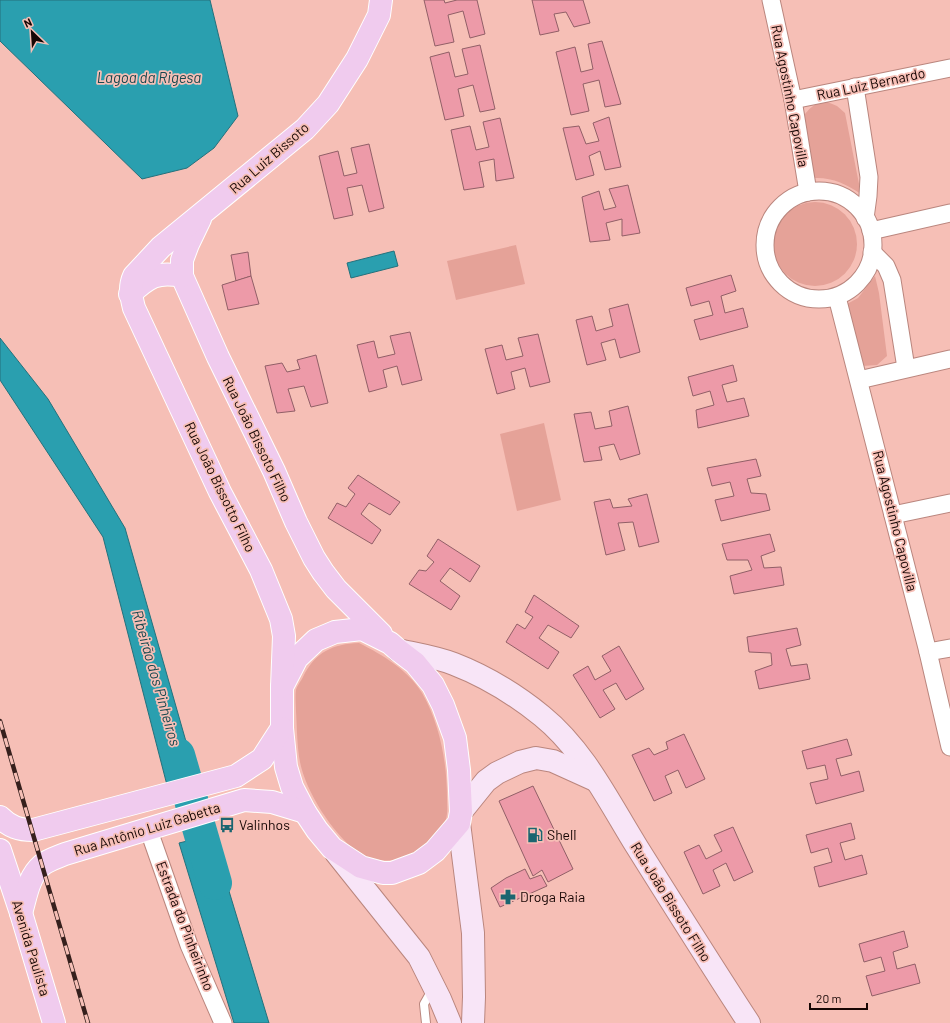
<svg xmlns="http://www.w3.org/2000/svg" width="950" height="1023" viewBox="0 0 950 1023" font-family="Barlow,sans-serif">
  <style>
    .green { fill: #e5a298 }
    .water { fill: #2a9faf; stroke: #24717c }
    .lines { fill: none; stroke-linecap: round; stroke-linejoin: round }
    .river { stroke: #2a9faf; stroke-width: 34 }
    .building { fill: #ed9aa8; stroke: #915f67 }
    .lane-casing { stroke: #ba867e; stroke-width: 10 }
    .street-casing { stroke: #ba867e; stroke-width: 19 }
    .secondary-casing { stroke: #ba867e; stroke-width: 24 }
    .primary-casing { stroke: #fff; stroke-width: 24 }
    .lane { stroke: #fff; stroke-width: 8 }
    .street { stroke: #fff; stroke-width: 17 }
    .secondary { stroke: #f8e5f7; stroke-width: 22 }
    .primary { stroke: #f0cbee; stroke-width: 22 }
    .rail-casing { stroke: #36201d; stroke-width: 4.5 }
    .rail { stroke: #f6bfb6; stroke-width: 3; stroke-dasharray: 9; stroke-linecap: butt }
    .labels { text-anchor: middle; stroke-width: 3.5; stroke-linejoin: round; paint-order: stroke }
    .street-label { font-size: 14px; fill: #170604; stroke: #f6bfb6 }
    .poi-label { font-size: 14px; fill: #170604; stroke: #f6bfb6; text-anchor: start }
    .water-label { font-size: 15px; font-style: italic; fill: #17484f; stroke: #f6bfb6 }
  </style>
  <rect width="100%" height="100%" fill="#f6bfb6"/>
  <g class="green">
    <path d="M 825,101 L 837,106 L 845,113 L 861,194 C 847,184 831,177 814,178 L 803,117 C 809,108 814,104 825,101 Z"/>
    <circle cx="815" cy="244" r="42"/>
    <polygon points="516,245 525,284 456,300 447,261"/>
    <polygon points="875,276 879,293 887,356 877,365 862,366 845,305 858,298"/>
    <polygon points="544,423 561,500 517,511 500,434"/>
    <path d="M 359,643 C 383,655 408,670 422,693 C 440,724 447,763 447,798 C 447,805 448,812 446,819 C 444,826 425,846 418,851 C 415,854 409,855 405,857 C 390,863 368,861 356,851 C 332,832 306,792 300,762 C 297,746 297,728 296,711 C 296,705 295,696 296,690 C 297,686 301,681 303,677 C 315,652 333,644 359,643 Z"/>
  </g>
  <g class="water">
    <polygon points="0,0 210,0 238,116 214,148 187,168 142,179 0,41"/>
    <polygon points="394,251 398,266 351,278 347,263"/>
    <polygon points="0,338 48,399 125,528 197,780 168,789 103,537 0,380"/>
    <polygon points="212,835 269,1023 234,1023 179,843"/>
  </g>
  <g class="lines">
    <polyline class="river" points="178,755 215,883"/>
  </g>
  <g class="building">
    <polygon points="424,0 444,0 445,3 457,0 477,0 485,34 470,38 463,11 448,15 454,42 435,46"/>
    <polygon points="532,0 583,0 590,23 574,27 566,12 554,14 559,31 540,35"/>
    <polygon points="602,41 621,104 605,107 599,80 583,84 589,111 571,115 556,52 575,47 581,72 593,69 588,44"/>
    <polygon points="480,45 495,109 480,112 473,85 458,89 464,116 445,120 430,57 449,52 455,77 468,74 462,49"/>
    <polygon points="609,117 621,167 605,170 600,151 589,156 594,175 576,180 563,128 579,126 586,144 599,141 593,123"/>
    <polygon points="500,118 514,178 496,181 494,159 479,162 484,187 464,190 451,130 470,126 476,150 489,147 483,122"/>
    <polygon points="369,144 384,208 369,212 362,185 347,188 353,215 334,219 319,156 338,151 344,176 357,173 351,148"/>
    <polygon points="628,185 640,233 622,236 622,219 606,223 610,240 590,242 582,197 599,191 604,210 616,207 609,189"/>
    <polygon points="248,252 251,276 236,281 231,255"/>
    <polygon points="731,275 736,291 721,296 725,313 743,308 748,327 700,340 694,320 713,315 709,301 691,306 686,288"/>
    <polygon points="251,276 259,304 228,310 222,285"/>
    <polygon points="628,304 640,352 620,358 615,339 601,343 606,360 587,365 576,320 592,316 596,331 613,326 609,309"/>
    <polygon points="410,332 422,380 402,385 397,366 383,370 387,387 369,392 357,345 374,341 378,358 395,354 390,336"/>
    <polygon points="538,334 550,382 530,387 525,368 511,372 515,389 497,394 485,349 502,345 506,360 523,356 518,338"/>
    <polygon points="316,355 328,403 311,407 304,386 288,389 295,411 277,413 265,366 282,363 287,372 300,369 297,360"/>
    <polygon points="733,365 737,381 722,385 727,402 744,398 749,416 698,428 696,410 714,405 710,391 693,396 688,377"/>
    <polygon points="628,406 640,454 620,460 614,444 599,447 602,460 584,462 574,414 591,412 595,429 612,426 609,411"/>
    <polygon points="756,459 761,476 747,479 751,493 766,494 770,510 721,521 715,500 734,496 730,482 712,486 707,468"/>
    <polygon points="358,475 400,502 390,515 369,503 361,514 381,530 372,544 328,518 337,503 346,507 355,494 348,488"/>
    <polygon points="647,494 659,542 639,547 633,522 618,523 625,550 606,555 594,502 610,499 613,508 632,506 628,499"/>
    <polygon points="770,534 775,551 761,556 764,568 781,567 784,585 734,594 730,576 752,570 748,560 727,560 722,544"/>
    <polygon points="438,539 480,566 470,582 450,568 440,581 460,596 451,610 409,584 419,570 426,571 434,562 427,556"/>
    <polygon points="534,595 579,626 571,638 548,625 539,638 559,652 548,669 506,642 517,624 525,629 533,617 525,612"/>
    <polygon points="797,628 801,645 786,649 791,666 807,664 810,679 759,689 755,671 772,665 771,653 749,652 747,637"/>
    <polygon points="619,646 644,689 626,700 616,683 603,690 615,709 600,718 573,675 588,666 595,680 611,671 602,656"/>
    <polygon points="684,734 705,779 686,788 678,770 665,776 672,793 654,801 632,755 649,748 654,755 668,749 666,742"/>
    <polygon points="847,739 852,755 836,759 841,776 859,771 864,791 816,804 810,783 828,779 825,765 807,769 802,751"/>
    <polygon points="533,786 573,869 548,882 542,870 533,876 499,801"/>
    <polygon points="851,823 855,839 840,843 845,860 862,855 867,874 819,887 814,867 832,862 828,848 811,853 806,835"/>
    <polygon points="733,827 753,872 734,881 726,863 713,870 720,886 703,894 684,852 699,845 706,859 722,851 714,835"/>
    <polygon points="525,869 530,879 541,875 547,886 500,907 491,888 506,878"/>
    <polygon points="904,931 908,947 893,952 897,969 915,964 920,983 872,996 866,976 885,971 881,957 864,962 859,944"/>
  </g>
  <g class="lines">
    <defs>
      <polyline id="lane" points="426,1023 424,1004 432,990"/>
      <g id="street">
        <polyline points="771,0 793,100 808,192"/>
        <polyline points="855,87 869,177 868,196 865,218"/>
        <polyline points="793,100 950,68"/>
        <circle cx="819" cy="245" r="54"/>
        <polyline points="871,231 950,213"/>
        <polyline points="872,252 886,266 892,280 906,368"/>
        <polyline points="837,297 928,652 950,747"/>
        <polyline points="859,380 950,359"/>
        <polyline points="893,515 950,503"/>
        <polyline points="928,652 950,648"/>
        <polyline points="148,828 189,945 223,1023"/>
      </g>
      <g id="secondary">
        <path d="M 398,650 C 416,654 436,657 454,664 C 485,676 516,695 542,716 C 584,750 609,802 637,847 C 674,906 711,965 749,1023"/>
        <polyline points="461,812 486,781 497,773 520,762 536,758 553,761 595,780"/>
        <polyline points="459,823 473,933 474,997 473,1023"/>
        <polyline points="336,853 419,957 440,999 450,1023"/>
      </g>
      <g id="primary">
        <polyline points="200,219 188,244 182,260 182,276 218,357 274,471 296,522 314,558 323,572 336,589 381,634"/>
        <path d="M 130,294 C 148,277 157,271 182,276"/>
        <polygon points="362,629 390,643 398,650 415,663 433,685 443,705 455,738 459,770 461,812 459,823 435,851 419,863 392,873 383,873 361,867 332,848 317,830 305,812 292,787 286,767 282,728 282,687 297,658 316,640 335,632"/>
        <path d="M 282,687 L 284,636 L 281,619 L 261,570 L 220,492 L 134,308 C 131,296 129,287 134,276 L 161,247 L 305,129 L 328,104 L 357,59 L 379,15 L 381,0"/>
        <path d="M 0,817 C 10,827 19,830 33,830 L 236,776 L 262,759 L 282,728"/>
        <polyline points="0,850 21,913 54,1023"/>
        <path d="M 21,913 C 26,897 28,877 42,865 C 48,860 58,857 65,854 L 244,800 L 272,802 L 305,812"/>
      </g>
    </defs>
    <use href="#lane" class="lane-casing"/>
    <use href="#street" class="street-casing"/>
    <use href="#secondary" class="secondary-casing"/>
    <use href="#primary" class="primary-casing"/>
    <use href="#lane" class="lane"/>
    <use href="#street" class="street"/>
    <use href="#secondary" class="secondary"/>
    <use href="#primary" class="primary"/>
    <defs>
      <polyline id="rail" points="0,721 88,1023"/>
    </defs>
    <use href="#rail" class="rail-casing"/>
    <use href="#rail" class="rail"/>
  </g>
  <defs>
    <symbol id="bus-bare" viewBox="-9 -9 18 18"><path d="M-5-6H5V4H4V6H2V4H-2V6H-4V4H-5ZM-3.5-4V0h7V-4ZM-3.5 1.2v1.5H-2V1.2ZM2 1.2v1.5H3.5V1.2Z" fill="#1a6570" stroke="#f6bfb6" stroke-width="2.5" paint-order="stroke"/></symbol>
    <symbol id="fuel-bare" viewBox="-9 -9 18 18"><path d="M-5.5-6h7V0h2V4h1.3V-2.5L3-4.5l.8-.8L6-3V5H2.5V1h-1V6h-7ZM-4.2-4.7v3.2H.2V-4.7Z" fill="#1a6570" stroke="#f6bfb6" stroke-width="2.5" paint-order="stroke"/></symbol>
    <symbol id="pharmacy-bare" viewBox="-9 -9 18 18"><path d="M-2-6h4v4h4v4h-4v4h-4v-4h-4v-4h4Z" fill="#1a6570" stroke="#f6bfb6" stroke-width="2.5" paint-order="stroke"/></symbol>
  </defs>
  <g fill-rule="evenodd">
    <use href="#bus-bare" x="216" y="814" width="22" height="22"/>
    <use href="#fuel-bare" x="524" y="824" width="22" height="22"/>
    <use href="#pharmacy-bare" x="497" y="886" width="22" height="22"/>
  </g>
  <g class="labels">
    <g class="street-label">
      <text transform="translate(871 84) rotate(-12)" y="5">Rua Luiz Bernardo</text>
      <text transform="translate(790 96) rotate(79)" y="5">Rua Agostinho Capovilla</text>
      <text transform="translate(269 158) rotate(-41)" y="5">Rua Luiz Bissoto</text>
      <text transform="translate(257 439) rotate(64)" y="5">Rua João Bissoto Filho</text>
      <text transform="translate(220 487) rotate(64)" y="5">Rua João Bissotto Filho</text>
      <text transform="translate(895 521) rotate(76)" y="5">Rua Agostinho Capovilla</text>
      <text transform="translate(147 829) rotate(-17)" y="5">Rua Antônio Luiz Gabetta</text>
      <text transform="translate(671 902) rotate(58)" y="5">Rua João Bissoto Filho</text>
      <text transform="translate(185 926) rotate(69)" y="5">Estrada do Pinheirinho</text>
      <text transform="translate(31 948) rotate(73)" y="5">Avenida Paulista</text>
    </g>
    <g class="poi-label">
      <text x="239" y="830">Valinhos</text>
      <text x="547" y="840">Shell</text>
      <text x="520" y="902">Droga Raia</text>
    </g>
    <g class="water-label">
      <text x="149" y="83">Lagoa da Rigesa</text>
      <text transform="translate(156 678) rotate(74)" y="5">Ribeirão dos Pinheiros</text>
    </g>
  </g>
  <g transform="translate(32 32) rotate(335)" stroke="#f6bfb6" stroke-width="3" paint-order="stroke">
  <path d="M0-3L7 15L0 10L-7 15Z" fill="#170604"/>
  <text y="-6" font-size="11" font-weight="bold" text-anchor="middle" fill="#170604">N</text>
  </g>
  <path d="M810 1003v6h57v-6" fill="none" stroke="#170604" stroke-width="2"/>
  <text x="816" y="1003" font-size="12" fill="#170604" stroke="#f6bfb6" stroke-width="3" paint-order="stroke">20 m</text>
</svg>
